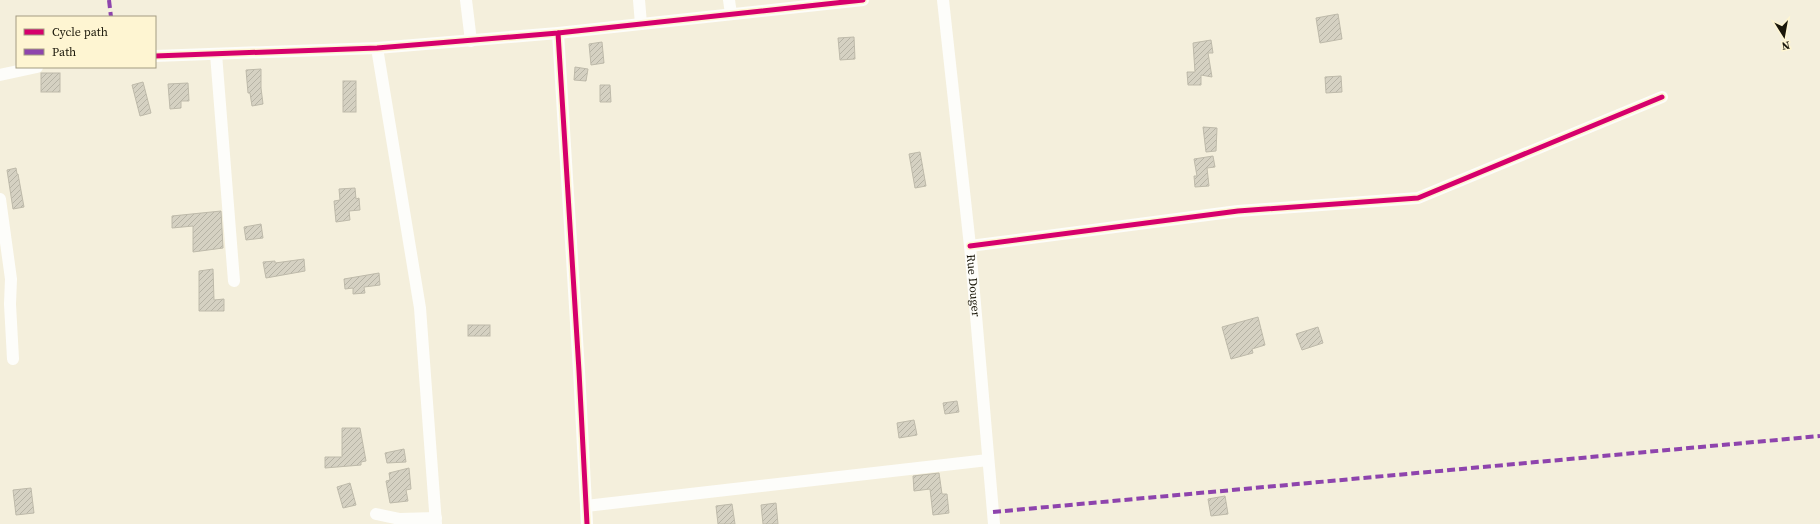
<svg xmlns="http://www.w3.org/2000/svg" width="1820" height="524" viewBox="0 0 1820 524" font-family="'Source Serif 4',serif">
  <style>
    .building { fill: url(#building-hatch); stroke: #bebaaa }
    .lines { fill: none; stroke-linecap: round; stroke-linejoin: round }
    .minor { stroke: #fdfdfa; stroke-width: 12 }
    .quiet { stroke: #8e44ad; stroke-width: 4; stroke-dasharray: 8 4; stroke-linecap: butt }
    .cycleway-casing { stroke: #fef5d2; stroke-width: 8 }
    .cycleway { stroke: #d6006c; stroke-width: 5 }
    .labels { text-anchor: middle; stroke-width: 4; stroke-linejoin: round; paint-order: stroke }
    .street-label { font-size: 12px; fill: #1a170a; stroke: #fef5d2 }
  </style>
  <defs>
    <pattern id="building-hatch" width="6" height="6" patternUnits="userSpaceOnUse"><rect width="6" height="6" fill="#d5d1c2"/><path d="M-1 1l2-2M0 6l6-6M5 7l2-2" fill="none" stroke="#b6b3a5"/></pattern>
  </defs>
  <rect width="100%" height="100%" fill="#f4efdc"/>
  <g class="building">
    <polygon points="1338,14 1342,39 1320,43 1316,18"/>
    <polygon points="854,37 855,59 840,60 838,38"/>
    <polygon points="1211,40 1213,53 1208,53 1212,77 1201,75 1201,85 1188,85 1187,72 1195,72 1193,43"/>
    <polygon points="602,42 604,63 591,65 589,44"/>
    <polygon points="575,67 588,69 586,81 574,80"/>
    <polygon points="261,69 261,88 263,104 252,106 250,93 248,93 246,70"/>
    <rect x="41" y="73" width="19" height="19"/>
    <polygon points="1341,76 1342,92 1326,93 1325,77"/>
    <rect x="343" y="81" width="13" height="31"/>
    <polygon points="143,82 151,113 140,116 132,85"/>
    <polygon points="188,83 189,101 181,101 181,108 170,109 168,84"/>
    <polygon points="600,85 610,85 611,102 600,102"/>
    <polygon points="1203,127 1217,128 1216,151 1206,152"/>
    <polygon points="920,152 926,186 915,188 909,154"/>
    <polygon points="1213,156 1215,167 1207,168 1209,186 1195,187 1194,176 1197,176 1194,159"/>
    <polygon points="16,168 17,174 18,174 24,207 13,209 7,170"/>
    <polygon points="355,188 356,199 359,198 360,210 349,211 350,220 336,222 334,201 340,200 339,189"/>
    <polygon points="221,211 223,248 193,252 193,226 172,228 172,216"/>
    <polygon points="261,224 263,238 246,240 244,227"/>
    <polygon points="304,259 305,271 266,278 263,262 275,261 275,263"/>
    <polygon points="213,269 214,300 224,299 224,311 199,311 199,271"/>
    <polygon points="379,273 380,285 364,287 365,293 353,294 353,288 345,289 344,279"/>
    <polygon points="1258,317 1265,345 1252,349 1253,353 1231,359 1222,327"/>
    <rect x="468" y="325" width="22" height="11"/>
    <polygon points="1318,327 1323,343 1302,350 1296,334"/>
    <polygon points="957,401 959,412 945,414 943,403"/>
    <polygon points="914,420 917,435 899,438 897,423"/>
    <polygon points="342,428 360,428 366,461 361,462 361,465 325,468 325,457 342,457"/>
    <polygon points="404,449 406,462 387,463 385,453"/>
    <polygon points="409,468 411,489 406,490 408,501 390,503 386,481 390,480 389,473"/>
    <polygon points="939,473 942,494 947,494 949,513 933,515 930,489 914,491 913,476"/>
    <polygon points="350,483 356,505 343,508 337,487"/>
    <polygon points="31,488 34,513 16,515 13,490"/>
    <polygon points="1225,496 1228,514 1211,516 1208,499"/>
    <polygon points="776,503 778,524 763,524 761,505"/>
    <polygon points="732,504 735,524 718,524 716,506"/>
  </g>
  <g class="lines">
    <g class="minor">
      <polyline points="466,0 471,41"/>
      <polyline points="639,0 641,24"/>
      <polyline points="729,0 731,14"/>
      <path id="s1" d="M 943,0 L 970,246 L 994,524"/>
      <polyline points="558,33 579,371 587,524"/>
      <polyline points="377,48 420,308 436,524"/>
      <polyline points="216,54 234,281"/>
      <polyline points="155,56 377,48 558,33 863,0"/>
      <polyline points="0,75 37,67"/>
      <polyline points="0,199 11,279 10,304 13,359"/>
      <polyline points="970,246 1238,211 1418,198 1662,97"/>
      <polyline points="586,506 988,460"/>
      <polyline points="376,514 400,519 436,518"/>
    </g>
    <g class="quiet">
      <polyline points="109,0 111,17"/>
      <polyline points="993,512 1820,436"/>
    </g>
    <defs>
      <g id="cycleway">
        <polyline points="558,33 579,371 587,524"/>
        <polyline points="155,56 377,48 558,33 863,0"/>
        <polyline points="970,246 1238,211 1418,198 1662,97"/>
      </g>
    </defs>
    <use href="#cycleway" class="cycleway-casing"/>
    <use href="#cycleway" class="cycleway"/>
  </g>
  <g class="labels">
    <g class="street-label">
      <text dy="4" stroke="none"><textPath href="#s1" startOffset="287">Rue Douger</textPath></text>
    </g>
  </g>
  <rect x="16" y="16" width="140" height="52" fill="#fef5d2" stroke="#a39c82"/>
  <rect x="24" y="29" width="20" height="6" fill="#d6006c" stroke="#a39c82"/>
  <text x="52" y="36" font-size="12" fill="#1a170a">Cycle path</text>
  <rect x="24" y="49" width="20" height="6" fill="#8e44ad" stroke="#a39c82"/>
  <text x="52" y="56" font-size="12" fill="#1a170a">Path</text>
  <g transform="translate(1784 36) rotate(169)" stroke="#fef5d2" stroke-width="3" paint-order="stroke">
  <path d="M0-3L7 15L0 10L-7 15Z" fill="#1a170a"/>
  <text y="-6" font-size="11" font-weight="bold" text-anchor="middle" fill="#1a170a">N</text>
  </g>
</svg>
